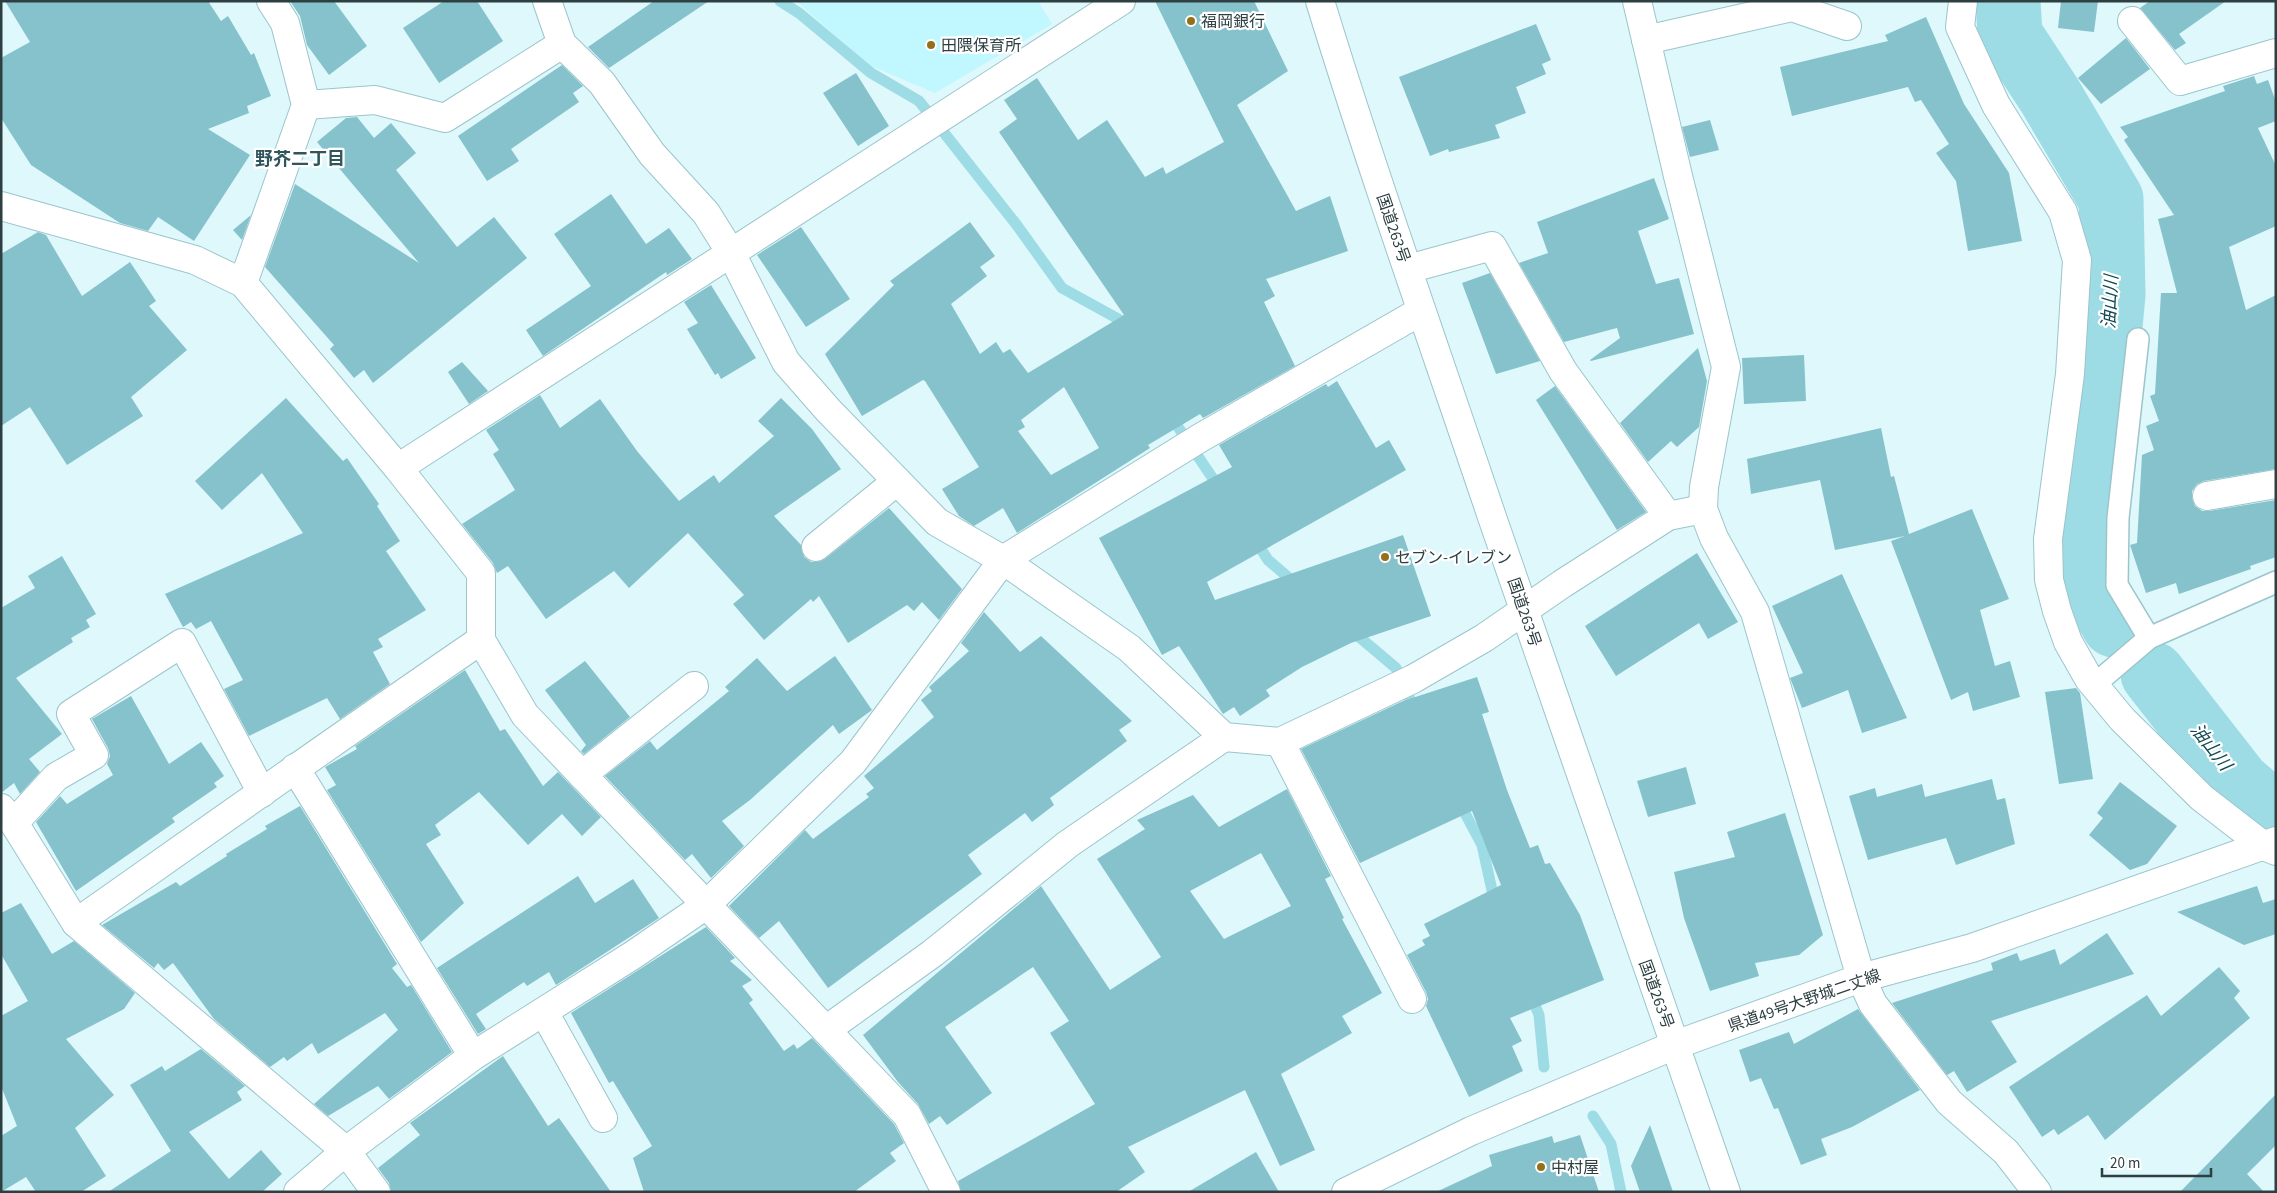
<svg xmlns="http://www.w3.org/2000/svg" width="2277" height="1193" viewBox="0 0 2277 1193" font-family="'Source Sans 3','Noto Sans JP',sans-serif">
  <style>
    .built { fill: #c1f7ff }
    .lines { fill: none; stroke-linecap: round; stroke-linejoin: round }
    .stream { stroke: #9edce5; stroke-width: 11 }
    .river { stroke: #9edce5; stroke-width: 65 }
    .building { fill: #85c2cb; fill-rule: evenodd }
    .lane-casing { stroke: #9bc5cb; stroke-width: 24 }
    .street-casing { stroke: #9bc5cb; stroke-width: 30 }
    .primary-casing { stroke: #9bc5cb; stroke-width: 30 }
    .highway-casing { stroke: #9bc5cb; stroke-width: 30 }
    .lane { stroke: #fff; stroke-width: 21 }
    .street { stroke: #fff; stroke-width: 28 }
    .primary { stroke: #fff; stroke-width: 28 }
    .highway { stroke: #fff; stroke-width: 28 }
    .poi-dot { fill: #956f19; stroke: #fff; stroke-width: 2 }
    .labels { text-anchor: middle; stroke-width: 4.5; stroke-linejoin: round; paint-order: stroke }
    .poi-label { font-size: 16px; fill: #2d3f41; stroke: #fff; text-anchor: start }
    .street-label { font-size: 16px; fill: #2d3f41; stroke: #fff }
    .neighbourhood-label { font-size: 18px; font-weight: bold; fill: #2f565c; stroke: #fff }
    .water-label { font-size: 18px; font-style: italic; fill: #154b53; stroke: #fff }
  </style>
  <rect width="100%" height="100%" fill="#def8fc"/>
  <polygon class="built" points="796,1 1038,1 1052,24 935,93 869,65"/>
  <g class="lines">
    <g class="stream">
      <polyline points="780,1 799,13 871,73 919,101 1016,224 1062,288 1131,326"/>
      <polyline points="1174,414 1176,424 1220,489"/>
      <polyline points="1255,540 1268,560 1296,584"/>
      <polyline points="1351,630 1396,668 1415,711"/>
      <polyline points="1459,802 1482,845 1495,904"/>
      <polyline points="1530,993 1539,1015 1544,1067"/>
      <polyline points="1593,1116 1611,1144 1621,1192"/>
    </g>
    <g class="river">
      <polyline points="2008,1 2010,35 2050,96 2111,199 2113,295 2094,493 2094,591 2114,625"/>
      <polyline points="2153,674 2238,783 2268,809 2276,813"/>
    </g>
  </g>
  <g class="building">
    <polygon points="5,1 208,1 221,21 228,16 251,55 254,53 271,96 247,106 249,113 208,129 250,155 194,241 158,217 148,231 120,223 31,165 1,118 1,58 30,42"/>
    <polygon points="290,1 334,1 367,46 329,75 307,45 300,16"/>
    <polygon points="444,1 477,1 503,41 439,83 403,28"/>
    <polygon points="654,1 709,1 609,68 588,47"/>
    <path d="M 1155,1 L 1254,1 L 1288,71 L 1237,105 L 1296,211 L 1330,196 L 1348,251 L 1266,279 L 1275,296 L 1264,302 L 1295,366 L 1203,418 L 1200,414 L 1148,445 L 1150,448 L 1017,533 L 1003,508 L 974,526 L 959,516 L 942,489 L 979,467 L 925,381 L 923,380 L 862,416 L 825,354 L 894,285 L 890,281 L 970,222 L 995,256 L 980,267 L 987,276 L 951,304 L 980,354 L 996,342 L 1003,353 L 1010,349 L 1028,373 L 1124,315 L 999,132 L 1017,119 L 1004,100 L 1037,78 L 1078,140 L 1107,120 L 1145,177 L 1163,167 L 1166,174 L 1224,142 ZM 1064,387 L 1099,448 L 1051,475 L 1018,431 L 1025,427 L 1021,420 Z"/>
    <polygon points="2061,1 2098,1 2094,32 2058,28"/>
    <polygon points="2150,1 2226,1 2179,34 2186,43 2175,50 2140,8"/>
    <polygon points="1926,17 1964,104 2009,173 2022,241 1968,251 1956,181 1936,153 1949,144 1921,100 1915,102 1908,87 1792,116 1780,67 1888,41 1885,35"/>
    <polygon points="1536,24 1551,60 1542,64 1546,74 1516,87 1526,113 1495,125 1500,138 1449,152 1448,149 1430,156 1399,77"/>
    <polygon points="2126,38 2150,69 2101,104 2078,78"/>
    <polygon points="562,65 583,86 573,93 579,102 511,149 519,161 487,181 458,136"/>
    <polygon points="856,73 889,126 858,146 823,93"/>
    <polygon points="2254,76 2257,84 2268,80 2276,102 2276,121 2258,128 2276,166 2276,226 2229,247 2246,310 2276,295 2276,469 2204,481 2197,484 2192,491 2192,498 2195,506 2202,511 2209,511 2276,500 2276,557 2250,566 2251,569 2179,594 2176,583 2146,593 2130,545 2137,543 2142,455 2154,450 2146,426 2159,421 2150,396 2155,394 2161,293 2177,293 2158,219 2174,215 2124,140 2128,137 2120,127 2225,91 2223,86"/>
    <polygon points="357,117 374,138 391,123 416,153 396,170 457,247 494,217 527,258 373,383 364,370 354,378 330,349 334,345 265,267 295,184 419,263 317,142 346,118"/>
    <polygon points="1710,120 1719,150 1690,157 1682,127"/>
    <polygon points="1654,178 1669,219 1638,231 1656,284 1679,278 1694,334 1591,361 1590,360 1620,338 1617,328 1564,342 1519,263 1548,253 1537,222"/>
    <polygon points="611,194 646,244 669,228 692,259 667,275 666,272 543,356 526,330 591,286 554,234"/>
    <polygon points="251,215 242,240 233,230"/>
    <polygon points="801,227 850,299 806,327 757,255"/>
    <polygon points="38,232 46,235 82,296 130,262 156,301 149,306 187,350 131,397 143,416 67,465 30,407 1,426 1,254"/>
    <polygon points="1490,273 1540,361 1496,374 1462,283"/>
    <polygon points="711,285 756,358 721,379 718,373 715,375 687,329 698,323 684,302"/>
    <polygon points="1698,348 1707,381 1699,427 1677,447 1671,441 1648,462 1620,423"/>
    <polygon points="1804,355 1806,401 1744,404 1742,358"/>
    <polygon points="462,362 488,391 469,404 448,372"/>
    <polygon points="1337,381 1376,448 1389,440 1406,470 1207,582 1215,600 1403,535 1431,616 1351,643 1302,667 1266,690 1270,696 1240,716 1234,707 1223,714 1179,646 1162,655 1099,538 1232,467 1219,445 1326,384 1328,387"/>
    <polygon points="1555,386 1646,512 1617,530 1536,400"/>
    <polygon points="540,395 560,428 600,399 637,451 679,501 714,475 719,483 774,436 758,421 781,398 812,429 841,469 774,516 801,545 804,557 811,562 819,562 825,559 889,508 962,589 939,620 922,602 914,611 907,605 848,643 819,596 813,602 811,599 764,640 733,604 744,595 688,533 629,588 614,571 546,619 508,566 497,573 493,563 462,524 515,490 493,454 499,450 486,430"/>
    <polygon points="286,398 343,461 347,458 379,504 377,506 400,541 386,551 426,610 378,639 383,647 373,652 390,684 340,719 327,698 249,736 224,689 243,680 211,621 196,629 191,622 183,627 165,594 303,533 262,473 222,510 195,481"/>
    <polygon points="1881,428 1891,477 1894,476 1909,534 1972,509 2009,599 1980,610 1995,666 2010,661 2020,697 1973,711 1968,692 1951,700 1891,541 1905,536 1835,550 1820,480 1751,494 1747,459"/>
    <polygon points="1697,553 1738,622 1708,639 1699,623 1616,676 1585,626"/>
    <polygon points="62,556 96,614 86,620 90,627 71,638 73,642 16,678 62,734 29,759 40,772 20,794 14,783 1,793 1,608 35,588 28,576"/>
    <polygon points="1842,574 1907,718 1862,733 1848,690 1802,708 1790,678 1803,673 1772,606"/>
    <polygon points="984,612 1020,652 1041,636 1132,721 1119,730 1127,741 1050,798 1054,805 1032,822 1025,813 968,855 982,874 828,988 779,921 759,938 729,906 805,830 813,839 869,797 866,794 874,788 864,776 934,717 921,700 932,691 929,687 969,651 961,643"/>
    <polygon points="835,656 872,710 839,734 833,725 750,800 722,821 744,846 711,878 692,854 685,860 605,776 650,741 657,750 729,691 725,687 757,658 787,691"/>
    <polygon points="585,661 630,717 584,754 581,751 586,745 545,690"/>
    <polygon points="465,670 500,731 505,729 543,786 558,772 601,817 582,836 562,814 528,845 479,792 435,825 441,835 426,844 464,903 421,942 327,790 336,785 325,767 357,749 355,746"/>
    <polygon points="1477,677 1489,712 1482,714 1507,790 1530,848 1538,845 1545,864 1550,863 1580,915 1604,980 1510,1018 1522,1041 1512,1046 1523,1071 1469,1097 1426,1006 1428,999 1426,992 1407,955 1425,945 1422,940 1430,936 1424,924 1501,885 1472,811 1360,863 1301,749 1403,701"/>
    <polygon points="2076,688 2080,693 2093,779 2059,784 2045,692"/>
    <polygon points="131,696 169,764 201,742 224,776 214,783 217,787 172,818 175,822 76,891 36,822 60,796 67,804 113,775 107,764 110,756 108,748 92,719"/>
    <polygon points="1686,767 1696,804 1648,817 1637,781"/>
    <polygon points="1992,779 1997,800 2005,798 2015,844 1956,865 1946,838 1868,860 1849,796 1875,788 1877,797 1922,784 1925,797"/>
    <polygon points="2120,782 2177,826 2147,864 2130,870 2089,835 2103,818 2097,813"/>
    <path d="M 1287,789 L 1331,876 L 1325,879 L 1344,918 L 1342,919 L 1382,993 L 1342,1016 L 1352,1033 L 1281,1074 L 1315,1150 L 1280,1166 L 1245,1090 L 1128,1147 L 1145,1172 L 1116,1192 L 961,1192 L 958,1181 L 1095,1104 L 1050,1033 L 1069,1021 L 1033,967 L 945,1027 L 992,1093 L 947,1125 L 940,1116 L 929,1124 L 918,1104 L 898,1082 L 863,1035 L 1041,886 L 1110,990 L 1161,957 L 1097,859 L 1145,829 L 1137,820 L 1193,795 L 1219,827 ZM 1261,853 L 1291,906 L 1224,939 L 1190,891 Z"/>
    <polygon points="300,806 397,964 392,968 407,987 411,985 452,1052 389,1099 378,1086 328,1116 314,1104 398,1030 385,1013 318,1054 312,1043 287,1061 284,1057 270,1067 214,1019 173,963 164,970 158,963 154,968 102,925 176,882 180,886 227,856 226,854 267,829 265,826"/>
    <polygon points="1785,813 1823,935 1799,955 1755,963 1759,976 1710,991 1684,918 1674,872 1735,857 1727,832"/>
    <polygon points="578,876 595,903 633,879 659,918 556,985 549,972 527,986 524,982 476,1014 486,1029 478,1034 437,968"/>
    <polygon points="2257,886 2263,903 2276,899 2276,934 2244,945 2177,912"/>
    <polygon points="21,903 52,954 74,941 135,993 124,1009 66,1039 114,1095 75,1128 106,1176 81,1192 36,1192 26,1177 1,1192 1,1136 17,1126 1,1086 1,1016 28,1001 1,954 1,913"/>
    <polygon points="706,927 735,958 730,961 752,980 742,986 753,1000 749,1003 784,1051 794,1044 797,1049 812,1038 894,1124 904,1143 890,1153 896,1161 854,1192 644,1192 633,1158 652,1146 613,1081 609,1083 571,1013"/>
    <polygon points="2107,933 2134,974 1991,1021 2017,1062 1967,1092 1954,1071 1947,1075 1892,1003 1993,970 1991,963 2017,953 2020,961 2055,949 2060,965"/>
    <polygon points="2219,967 2240,991 2234,998 2250,1018 2105,1140 2088,1115 2058,1135 2054,1129 2042,1137 2009,1087 2147,995 2161,1016"/>
    <polygon points="1858,1009 1920,1090 1852,1127 1821,1139 1827,1155 1801,1165 1778,1108 1774,1109 1761,1078 1750,1082 1739,1050 1789,1032 1794,1044"/>
    <polygon points="201,1049 245,1086 237,1092 242,1100 189,1132 229,1179 261,1150 282,1174 262,1192 108,1192 171,1151 130,1085 162,1066 165,1071"/>
    <polygon points="503,1056 548,1126 559,1118 611,1192 391,1192 389,1183 378,1168 420,1135 410,1123"/>
    <polygon points="2276,1094 2276,1145 2247,1174 2264,1192 2180,1192"/>
    <polygon points="1650,1125 1673,1192 1640,1192 1631,1166"/>
    <polygon points="1580,1135 1599,1192 1436,1192 1492,1166 1489,1155 1552,1136 1554,1143"/>
    <polygon points="1256,1152 1279,1192 1188,1192"/>
  </g>
  <g class="lines">
    <defs>
      <g id="lane">
        <polyline points="2138,339 2118,518 2117,585 2149,638"/>
        <polyline points="2094,685 2149,638 2276,582"/>
      </g>
      <g id="street">
        <polyline points="1637,1 1678,176 1726,367 1704,487 1703,509 1714,538 1755,612 1861,978 1873,1004 1949,1102 2006,1152 2037,1192"/>
        <polyline points="1963,1 1960,27 1996,105 2063,212 2077,260 2070,374 2048,539 2049,580 2057,611 2068,642 2089,679 2122,719 2202,798 2264,846 2276,851"/>
        <polyline points="2132,21 2180,81 2276,53"/>
        <polyline points="1646,40 1792,7 1847,26"/>
        <polyline points="562,44 602,83 652,154 706,213 731,253 786,362 828,410 937,522 1003,560 1129,648 1224,737 1280,742 1413,679 1484,638 1562,584 1668,516 1703,509"/>
        <polyline points="306,105 375,100 445,118 562,44 547,1"/>
        <polyline points="1,206 195,260 243,283 398,468 481,573 481,640 525,715 907,1115 946,1192"/>
        <polyline points="1408,269 1492,246 1563,371 1668,516"/>
        <polyline points="243,283 306,105 285,23 271,1"/>
        <polyline points="398,468 1121,1"/>
        <polyline points="2207,496 2276,484"/>
        <polyline points="816,547 897,481"/>
        <polyline points="1280,742 1412,999"/>
        <polyline points="295,768 473,1056"/>
        <polyline points="582,775 694,686"/>
        <polyline points="1,808 14,823 76,923 346,1151 376,1192"/>
        <polyline points="14,823 56,777 94,755 71,714 182,643 262,793"/>
        <path d="M 76,923 C 211,828 345,733 481,640"/>
        <polyline points="544,1012 603,1118"/>
        <polyline points="826,1030 933,953 1068,844 1224,737"/>
        <polyline points="298,1192 346,1151 473,1056 633,955 706,905 853,762 1003,560 1200,438 1421,311"/>
      </g>
      <polyline id="primary" points="1346,1192 1471,1131 1675,1045 1861,978 1972,948 2276,841"/>
      <path id="highway" d="M 1320,1 C 1373,174 1434,345 1492,517 C 1570,742 1647,967 1726,1192"/>
    </defs>
    <use href="#lane" class="lane-casing"/>
    <use href="#street" class="street-casing"/>
    <use href="#primary" class="primary-casing"/>
    <use href="#highway" class="highway-casing"/>
    <use href="#lane" class="lane"/>
    <use href="#street" class="street"/>
    <use href="#primary" class="primary"/>
    <use href="#highway" class="highway"/>
  </g>
  <g class="poi-dot">
    <circle cx="1191" cy="21" r="5"/>
    <circle cx="931" cy="45" r="5"/>
    <circle cx="1385" cy="557" r="5"/>
    <circle cx="1541" cy="1167" r="5"/>
  </g>
  <g class="labels">
    <g class="poi-label">
      <text x="1201" y="27">福岡銀行</text>
      <text x="941" y="51">田隈保育所</text>
      <text x="1395" y="563">セブン-イレブン</text>
      <text x="1551" y="1173">中村屋</text>
    </g>
    <g class="street-label">
      <text transform="translate(1394 228) rotate(71)" y="6">国道263号</text>
      <text transform="translate(1525 612) rotate(71)" y="6">国道263号</text>
      <text transform="translate(1657 994) rotate(70)" y="6">国道263号</text>
      <text transform="translate(1804 1000) rotate(-19)" y="6">県道49号大野城二丈線</text>
    </g>
    <g class="neighbourhood-label">
      <text x="300" y="165">野芥二丁目</text>
    </g>
    <g class="water-label">
      <text transform="translate(2110 302) rotate(-87)" y="6">油山川</text>
      <text transform="translate(2211 747) rotate(52)" y="6">油山川</text>
    </g>
  </g>
  <rect width="2277" height="1193" fill="none" stroke="#2d3f41" stroke-width="5"/>
  <path d="M2102 1168v8h109v-8" fill="none" stroke="#2d3f41" stroke-width="2.5"/>
  <text x="2110" y="1168" font-size="15" fill="#2d3f41" stroke="#ffffff" stroke-width="4" paint-order="stroke">20 m</text>
</svg>
